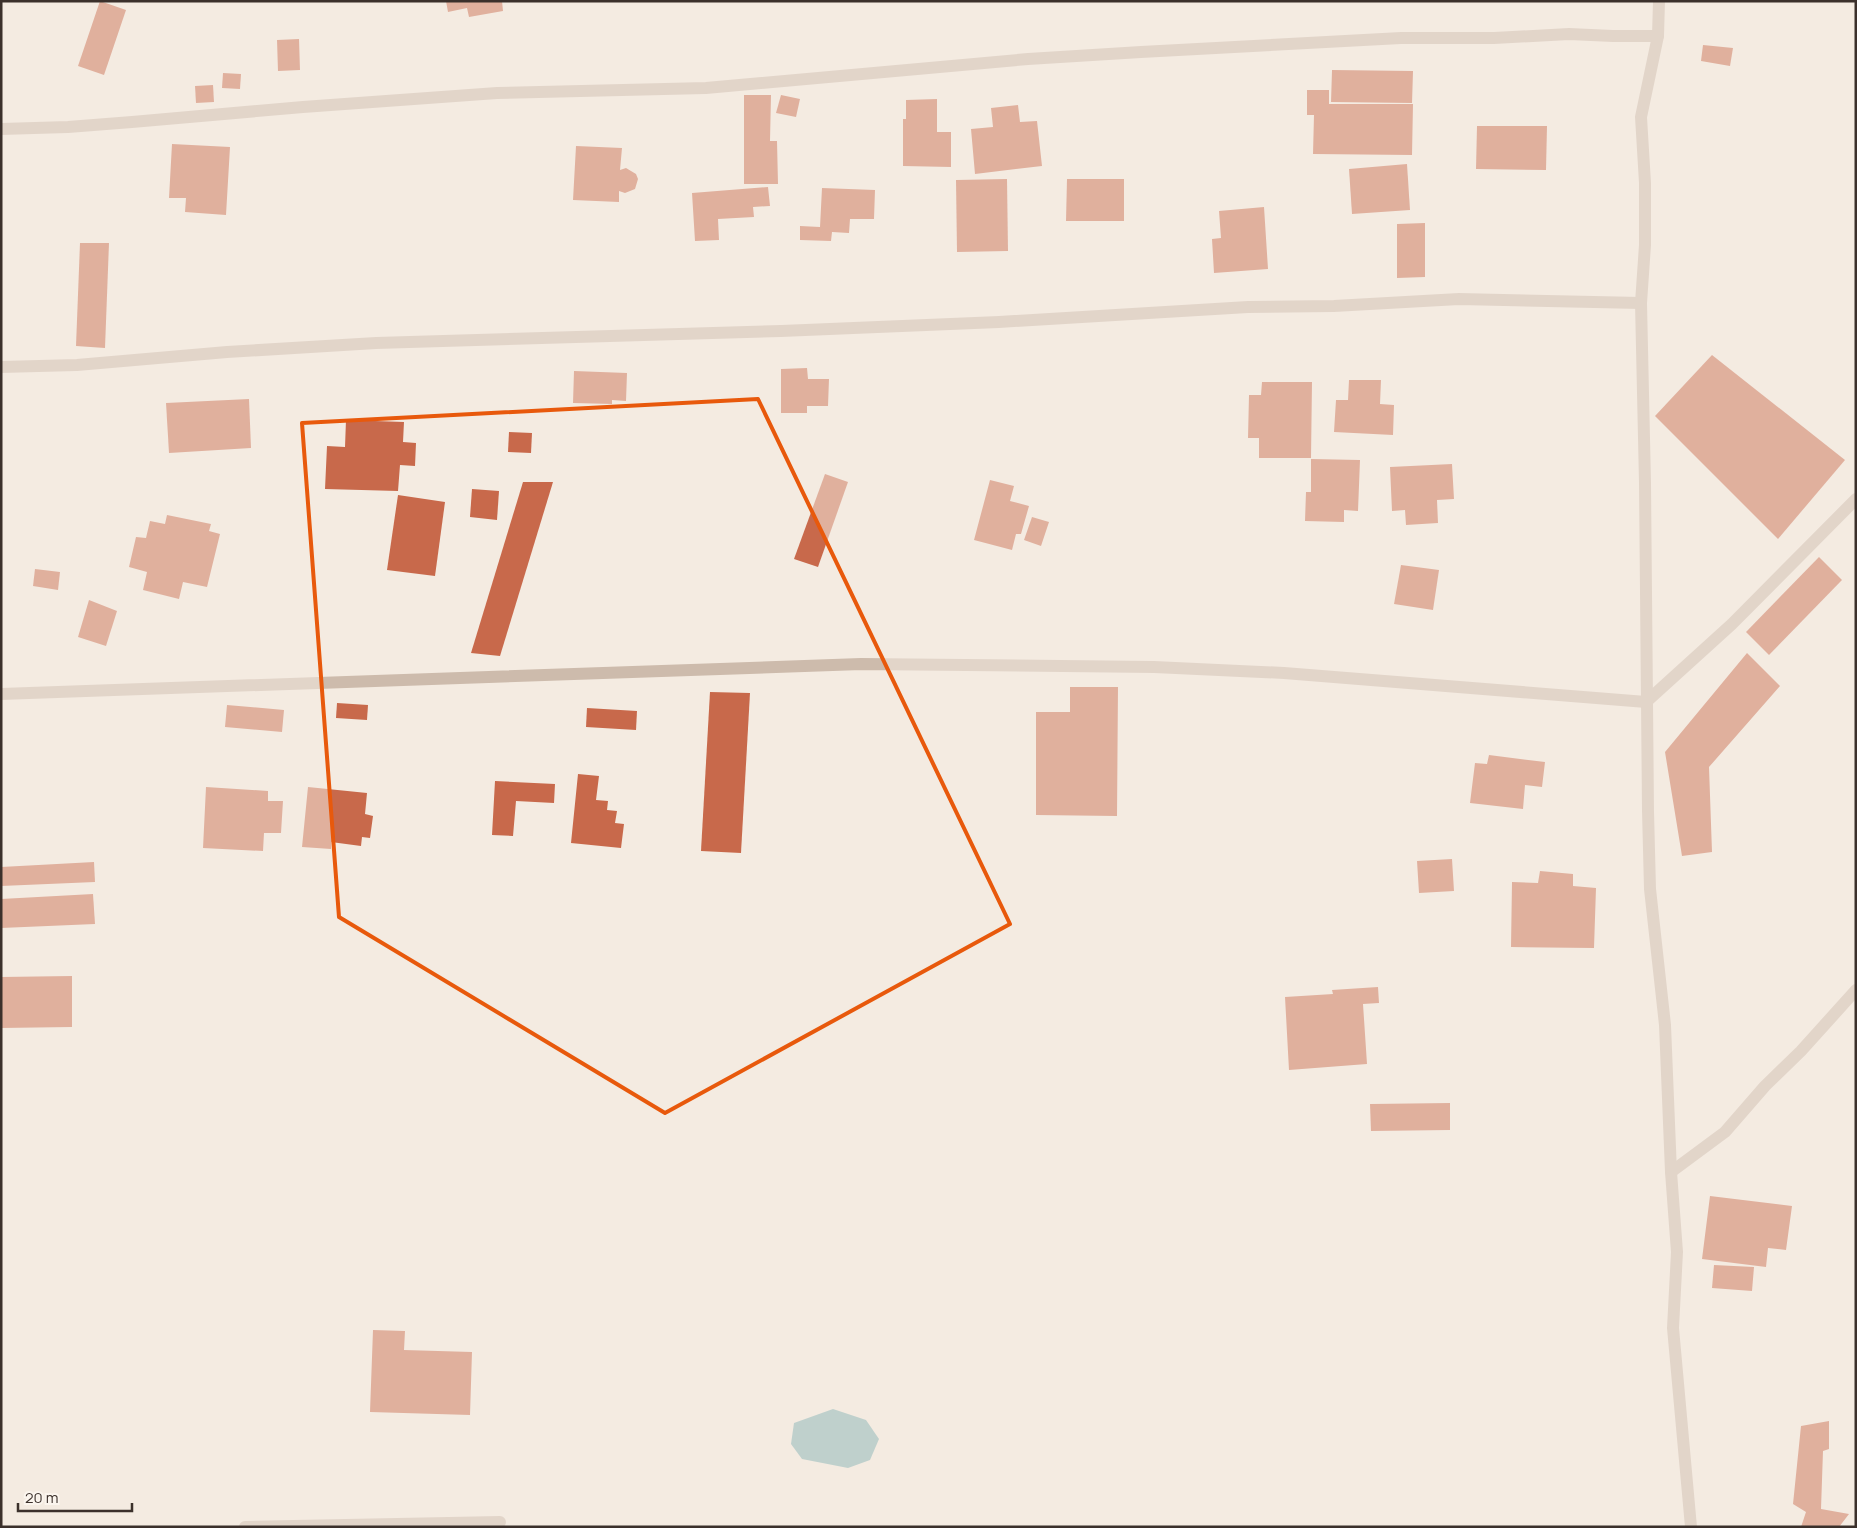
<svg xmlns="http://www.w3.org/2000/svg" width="1857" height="1528" viewBox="0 0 1857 1528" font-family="Manrope,sans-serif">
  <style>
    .water { fill: #7fb0b2 }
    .building { fill: #c8694b }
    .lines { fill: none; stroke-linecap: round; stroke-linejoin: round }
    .street { stroke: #cdbbac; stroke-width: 12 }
    .marked { fill: none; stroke: #e8590c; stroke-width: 4; stroke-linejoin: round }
  </style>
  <rect width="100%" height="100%" fill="#f4ebe1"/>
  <polygon class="water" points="833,1409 866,1420 879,1439 870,1460 848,1468 802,1459 791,1444 794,1423"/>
  <g class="building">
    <polygon points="100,1 126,10 104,75 78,66"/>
    <polygon points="446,1 502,1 503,11 469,17 467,8 448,12"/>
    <polygon points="299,39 300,70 278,71 277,40"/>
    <polygon points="1703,45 1733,48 1730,66 1701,61"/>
    <polygon points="1332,70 1413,71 1412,103 1331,102"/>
    <polygon points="223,73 241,74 240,89 222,88"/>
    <polygon points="213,85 214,102 196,103 195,86"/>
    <polygon points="1307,90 1329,90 1329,104 1413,104 1412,155 1313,154 1314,115 1307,115"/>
    <polygon points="744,95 771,95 770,141 777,141 778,184 744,184"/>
    <polygon points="781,95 800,99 796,117 776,113"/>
    <polygon points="937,99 937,132 951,132 951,167 903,166 903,119 906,119 906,100"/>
    <polygon points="1018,105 1020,122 1037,121 1042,166 975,174 971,129 993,127 991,108"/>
    <polygon points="1477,126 1547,126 1546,170 1476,169"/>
    <polygon points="172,144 230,147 226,215 185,212 186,198 169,198"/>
    <polygon points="576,146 622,148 620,170 626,168 636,174 638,179 635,189 625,193 619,191 619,202 573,200"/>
    <polygon points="1407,164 1410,210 1352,214 1349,169"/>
    <polygon points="1007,179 1008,251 957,252 956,180"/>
    <polygon points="1067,179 1124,179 1124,221 1066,221"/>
    <polygon points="768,187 770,206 753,207 754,217 718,219 719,240 695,241 692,193"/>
    <polygon points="822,188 875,190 874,219 850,219 849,233 832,232 831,241 800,240 800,226 820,227"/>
    <polygon points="1264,207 1268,269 1214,273 1212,239 1221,238 1219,211"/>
    <polygon points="1425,223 1425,277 1397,278 1397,224"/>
    <polygon points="80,243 109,243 105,348 76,346"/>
    <polygon points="1712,355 1845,460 1778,539 1655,416"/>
    <polygon points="807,368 808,379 829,379 828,406 807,406 807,413 781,413 781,369"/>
    <polygon points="574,371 627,373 626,401 612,400 612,404 573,403"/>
    <polygon points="1349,380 1381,380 1380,404 1394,405 1393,435 1334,432 1336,400 1348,400"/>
    <polygon points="1262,382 1312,382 1311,458 1259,458 1259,438 1248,438 1249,395 1261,395"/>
    <polygon points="249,399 251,448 169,453 166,403"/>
    <polygon points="346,420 404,422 403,442 416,443 415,466 400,465 398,491 325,489 327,446 345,447"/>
    <polygon points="509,432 532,433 531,453 508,452"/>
    <polygon points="1311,459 1360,460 1358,511 1344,510 1344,522 1305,521 1306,492 1311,492"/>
    <polygon points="1452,464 1454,499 1437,500 1438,523 1406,525 1405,510 1392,511 1390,467"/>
    <polygon points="825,474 848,482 818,567 794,559"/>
    <polygon points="990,480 1014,486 1010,501 1029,506 1021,534 1016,534 1012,550 974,540"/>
    <polygon points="523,482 553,482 500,656 471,653"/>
    <polygon points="472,489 499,491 497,520 470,517"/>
    <polygon points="398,495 445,502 435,576 387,570"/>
    <polygon points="167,515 211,524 209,531 220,534 207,587 183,582 179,599 143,590 147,572 129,567 136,537 146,538 150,521 165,524"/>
    <polygon points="1032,517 1049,522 1041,546 1024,540"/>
    <polygon points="1819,557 1842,580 1769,655 1746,632"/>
    <polygon points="1401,565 1439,570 1433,610 1394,604"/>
    <polygon points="35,569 60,572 58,590 33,586"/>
    <polygon points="89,600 117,611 106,646 78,637"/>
    <polygon points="1747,653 1780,686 1709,767 1712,852 1682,856 1665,752"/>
    <polygon points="1070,687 1118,687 1117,816 1036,815 1036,712 1070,712"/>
    <polygon points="710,692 750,693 741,853 701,851"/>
    <polygon points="337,703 368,705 367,720 336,718"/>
    <polygon points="227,705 284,710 282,732 225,727"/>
    <polygon points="587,708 637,711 636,730 586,727"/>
    <polygon points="1489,755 1545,762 1542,787 1525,785 1523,809 1470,803 1475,763 1487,764"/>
    <polygon points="578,774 599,776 596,800 608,801 607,810 617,811 615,823 624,824 621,848 571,843"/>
    <polygon points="495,781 555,784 554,803 516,801 513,836 492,835"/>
    <polygon points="206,787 268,791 268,801 283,801 281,833 264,833 263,851 203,848"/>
    <polygon points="308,787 367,793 365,814 373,816 370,838 362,837 361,846 331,842 331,849 302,847"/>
    <polygon points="1452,859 1454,891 1419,893 1417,861"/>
    <polygon points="94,862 95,882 1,886 1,867"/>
    <polygon points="1540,871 1573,874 1573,886 1596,888 1594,948 1511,947 1512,882 1538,883"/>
    <polygon points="93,894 95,924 1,928 1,899"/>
    <polygon points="72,976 72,1027 1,1028 1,977"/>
    <polygon points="1378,987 1379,1003 1363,1004 1367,1064 1289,1070 1285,997 1333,994 1332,990"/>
    <polygon points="1450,1103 1450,1130 1371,1131 1370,1104"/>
    <polygon points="1710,1196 1792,1206 1786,1250 1768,1248 1766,1267 1702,1259"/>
    <polygon points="1714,1265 1754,1267 1752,1291 1712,1288"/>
    <polygon points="373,1330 405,1331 404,1350 472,1352 470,1415 370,1412"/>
    <polygon points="1829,1421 1829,1449 1823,1451 1821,1509 1849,1514 1839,1527 1801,1527 1806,1512 1793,1504 1801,1426"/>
  </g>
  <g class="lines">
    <g class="street">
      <polyline points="1659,1 1658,36 1641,117 1645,183 1645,245 1641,303 1645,483 1648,811 1650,889 1665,1025 1671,1172 1677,1252 1673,1328 1691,1527"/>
      <polyline points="1,129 68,127 132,122 303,107 497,93 706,88 1028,59 1141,52 1401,38 1494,38 1569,34 1613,36 1658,36"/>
      <polyline points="1,367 77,365 227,352 376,343 781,331 999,322 1248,307 1334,306 1459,299 1641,303"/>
      <polyline points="1,694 861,664 1154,667 1284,673 1646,702 1732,624 1856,499"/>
      <polyline points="1671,1172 1725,1132 1765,1086 1801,1051 1856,990"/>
      <polyline points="245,1527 500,1522"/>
    </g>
  </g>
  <path d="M0 0H1857V1528H0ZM 758,399 L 1010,924 L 665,1113 L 339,917 L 302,423 Z" fill="#f4ebe1" fill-opacity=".55" fill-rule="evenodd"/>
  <path class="marked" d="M 758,399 L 1010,924 L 665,1113 L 339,917 L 302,423 Z"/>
  <rect width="1857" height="1528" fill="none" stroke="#3b302b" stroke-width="5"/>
  <path d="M18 1503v8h114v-8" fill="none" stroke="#3b302b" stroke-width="2.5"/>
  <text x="25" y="1503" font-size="15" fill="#3b302b" stroke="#fbf5ee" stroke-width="4" paint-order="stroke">20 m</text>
</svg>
